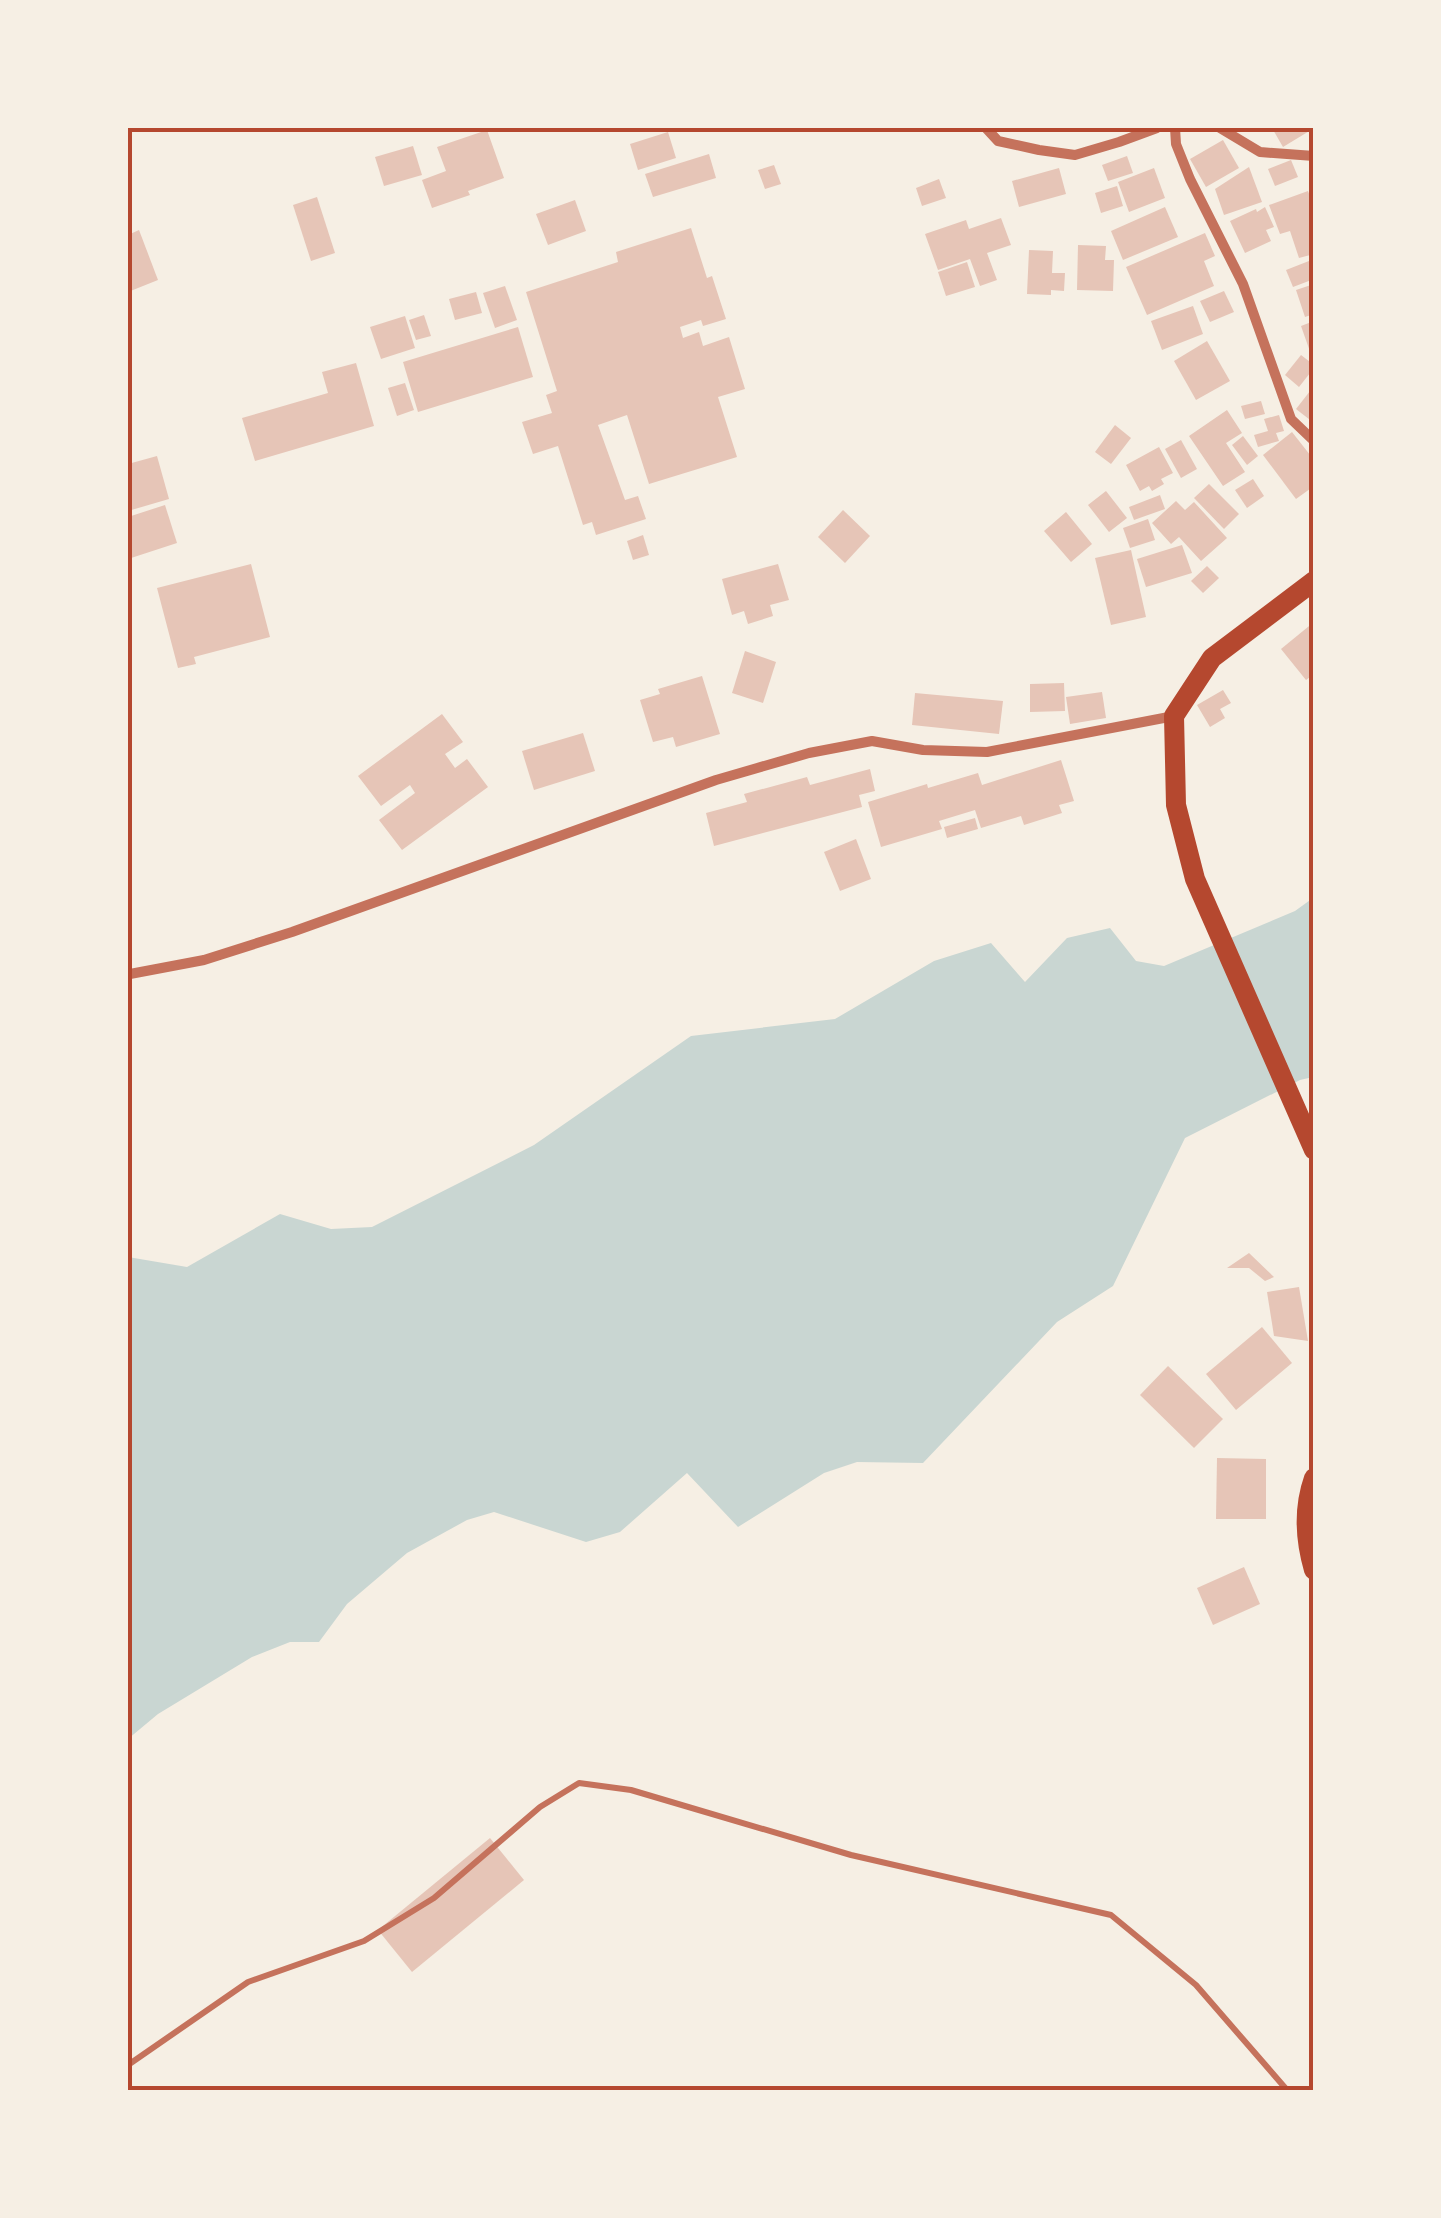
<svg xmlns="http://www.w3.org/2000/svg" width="1441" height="2218" viewBox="0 0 1441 2218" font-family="Montserrat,sans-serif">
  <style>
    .water { fill: #c9d6d2 }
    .building { fill: #e6c5b7 }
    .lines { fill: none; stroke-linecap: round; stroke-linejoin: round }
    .service { stroke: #c5725c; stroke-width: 6 }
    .minor { stroke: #c5725c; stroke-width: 10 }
    .primary { stroke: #b5482f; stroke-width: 20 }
    .neatline { fill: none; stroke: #b5482f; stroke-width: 4 }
  </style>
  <rect width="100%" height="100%" fill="#f6efe4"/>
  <polygon class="water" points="1313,898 1313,1077 1300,1080 1185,1138 1113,1286 1057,1322 923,1463 857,1462 824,1473 738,1527 687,1473 620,1532 586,1542 494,1512 467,1520 407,1553 347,1604 319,1642 290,1642 252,1657 158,1714 128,1739 128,1257 187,1267 280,1214 331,1229 372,1227 534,1145 691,1036 835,1019 934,961 991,943 1025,982 1067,938 1110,928 1136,961 1164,966 1295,911"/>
  <g class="building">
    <polygon points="1272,128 1310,128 1311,130 1283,147"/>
    <polygon points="487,130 504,178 468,191 470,195 432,208 422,180 446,171 437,147"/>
    <polygon points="668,132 676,158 638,170 630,144"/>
    <polygon points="1223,140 1239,168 1206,187 1190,159"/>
    <polygon points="413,146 422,175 384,186 375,157"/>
    <polygon points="709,154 716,178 653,197 645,174"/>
    <polygon points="1127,156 1133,173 1108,181 1102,165"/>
    <polygon points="1291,160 1298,177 1275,186 1268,169"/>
    <polygon points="774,165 781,184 765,189 758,170"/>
    <polygon points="1249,167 1262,202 1224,215 1215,189"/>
    <polygon points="1059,168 1066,194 1019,207 1012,181"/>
    <polygon points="1154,168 1165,198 1129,212 1118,182"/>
    <polygon points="939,179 946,198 922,206 916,188"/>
    <polygon points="1117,186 1123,206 1101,213 1095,193"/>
    <polygon points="1308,191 1314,207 1314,254 1299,258 1290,231 1280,234 1269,205"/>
    <polygon points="317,197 335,253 311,261 293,205"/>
    <polygon points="575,200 586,231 548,245 536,214"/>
    <polygon points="1165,207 1178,237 1123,260 1111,231"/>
    <polygon points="1265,207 1274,227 1266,230 1271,241 1245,253 1230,221 1256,209 1257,212"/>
    <polygon points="1001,218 1011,245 987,253 997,280 980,286 970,259 938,270 925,234 966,220 969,229"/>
    <polygon points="691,228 707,278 712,276 726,319 703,326 701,320 680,327 683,338 699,332 703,346 729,337 745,389 718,397 737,457 649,484 627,415 598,425 625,500 638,496 646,519 596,535 592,522 583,525 558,446 533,454 522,422 552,413 546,395 557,391 526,292 618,262 616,252"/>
    <polygon points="139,230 158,280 128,292 128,235"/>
    <polygon points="1205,233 1215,256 1204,261 1214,286 1147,315 1126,267"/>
    <polygon points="1078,245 1106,246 1105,260 1114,260 1113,291 1077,290"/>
    <polygon points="1029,250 1053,251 1052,273 1065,273 1064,291 1051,290 1051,295 1027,294"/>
    <polygon points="1314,259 1314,279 1293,287 1286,270"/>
    <polygon points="967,262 975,287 946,296 938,272"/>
    <polygon points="1314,284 1314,314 1305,317 1296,290"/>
    <polygon points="505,286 517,320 495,328 483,293"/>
    <polygon points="1224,291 1234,312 1210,322 1200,301"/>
    <polygon points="476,292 482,313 455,320 449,299"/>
    <polygon points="1193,306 1203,334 1162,350 1151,321"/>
    <polygon points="424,315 431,336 416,340 409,320"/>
    <polygon points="405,316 415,348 381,359 370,327"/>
    <polygon points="1314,321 1314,360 1313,360 1301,326"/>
    <polygon points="518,327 533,377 418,412 403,362"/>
    <polygon points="1207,341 1230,381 1196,400 1174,361"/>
    <polygon points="1301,355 1314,365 1314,368 1299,387 1285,375"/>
    <polygon points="356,363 374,426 255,461 242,418 328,393 322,372"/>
    <polygon points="405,383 414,410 397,416 388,388"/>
    <polygon points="1314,386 1314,423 1296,409"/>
    <polygon points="1261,401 1265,414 1245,419 1241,406"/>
    <polygon points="1227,410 1242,433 1226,443 1245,472 1223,486 1189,436"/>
    <polygon points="1279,415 1284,431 1276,433 1279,441 1258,447 1254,435 1268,431 1264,419"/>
    <polygon points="1115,425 1131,438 1111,464 1095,452"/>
    <polygon points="1292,432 1314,460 1314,486 1296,499 1263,455"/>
    <polygon points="1243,436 1258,456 1247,465 1232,445"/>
    <polygon points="1181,440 1197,469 1181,478 1165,449"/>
    <polygon points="1159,447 1173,473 1161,479 1164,484 1152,491 1149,486 1140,491 1126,465"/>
    <polygon points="157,456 169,499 128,511 128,464"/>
    <polygon points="1253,479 1264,496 1247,508 1235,490"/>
    <polygon points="1209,484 1239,514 1224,529 1194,498"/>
    <polygon points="1106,491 1127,518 1109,532 1088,505"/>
    <polygon points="1160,495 1165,509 1134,520 1129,507"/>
    <polygon points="1176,501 1185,510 1194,502 1227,538 1201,561 1179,537 1171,544 1152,523"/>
    <polygon points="165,505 177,543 128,559 128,517"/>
    <polygon points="843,510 870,536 845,563 818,537"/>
    <polygon points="1066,512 1092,544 1071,562 1044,531"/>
    <polygon points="1148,519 1155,540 1130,548 1123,528"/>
    <polygon points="643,535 649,555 633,560 627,541"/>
    <polygon points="1182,545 1192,573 1146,587 1137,559"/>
    <polygon points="1131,550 1146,617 1111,625 1095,558"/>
    <polygon points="251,564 270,637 194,657 196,664 178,668 157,588"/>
    <polygon points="778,564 789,600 770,605 773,616 748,624 744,611 732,615 722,579"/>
    <polygon points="1207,566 1219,578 1203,593 1191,581"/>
    <polygon points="1314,622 1314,674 1306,680 1281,649"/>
    <polygon points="745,651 776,662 763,703 732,693"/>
    <polygon points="702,676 720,734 676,747 673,737 653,742 640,700 660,694 658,689"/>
    <polygon points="1064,683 1065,711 1030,712 1030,684"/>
    <polygon points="1223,690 1231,703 1220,709 1225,718 1210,727 1197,705"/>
    <polygon points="1102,692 1106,718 1070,724 1066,697"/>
    <polygon points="915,693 1003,701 999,734 912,725"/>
    <polygon points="442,714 463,742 445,754 455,768 467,759 488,787 402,850 379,820 415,793 410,785 381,806 358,776"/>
    <polygon points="583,733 595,771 534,790 522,751"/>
    <polygon points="1061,760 1074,801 1059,805 1062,813 1024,825 1021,816 981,828 975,810 939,821 942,829 881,847 868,802 927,784 928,788 978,773 982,785"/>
    <polygon points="870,769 875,791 859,795 862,807 714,846 706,813 747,802 744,794 807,777 810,785"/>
    <polygon points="975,818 978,829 947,838 944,827"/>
    <polygon points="856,839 871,879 840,891 824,852"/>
    <polygon points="1249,1253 1274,1277 1265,1281 1249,1268 1227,1268"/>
    <polygon points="1299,1287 1308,1341 1274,1336 1267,1292"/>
    <polygon points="1262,1327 1292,1363 1236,1410 1206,1374"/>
    <polygon points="1168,1366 1223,1419 1194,1448 1140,1395"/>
    <polygon points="1217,1458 1266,1459 1266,1519 1216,1519"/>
    <polygon points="1244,1567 1260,1604 1213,1625 1197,1588"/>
    <polygon points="490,1838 524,1880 412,1972 378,1930"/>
  </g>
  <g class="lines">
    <polyline class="service" points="128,2065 248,1982 364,1941 434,1898 540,1807 579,1783 631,1790 851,1855 1111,1915 1196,1985 1287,2090"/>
    <g class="minor">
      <polyline points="986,128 998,141 1039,150 1075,155 1119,142 1157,128"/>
      <polyline points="1175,128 1176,144 1190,179 1243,284 1291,419 1314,441"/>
      <polyline points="1220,128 1260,152 1314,156"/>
      <polyline points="128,972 130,974 204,960 292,932 716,780 809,753 872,741 923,750 987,752 1174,716"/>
    </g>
    <g class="primary">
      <polyline points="1314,581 1212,658 1174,716 1176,805 1195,879 1314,1150"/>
      <path d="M 1314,1478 C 1303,1509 1305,1539 1314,1570"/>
    </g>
  </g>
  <rect width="1441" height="2218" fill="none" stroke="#f6efe4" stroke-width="260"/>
  <rect x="130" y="130" width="1181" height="1958" class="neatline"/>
</svg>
